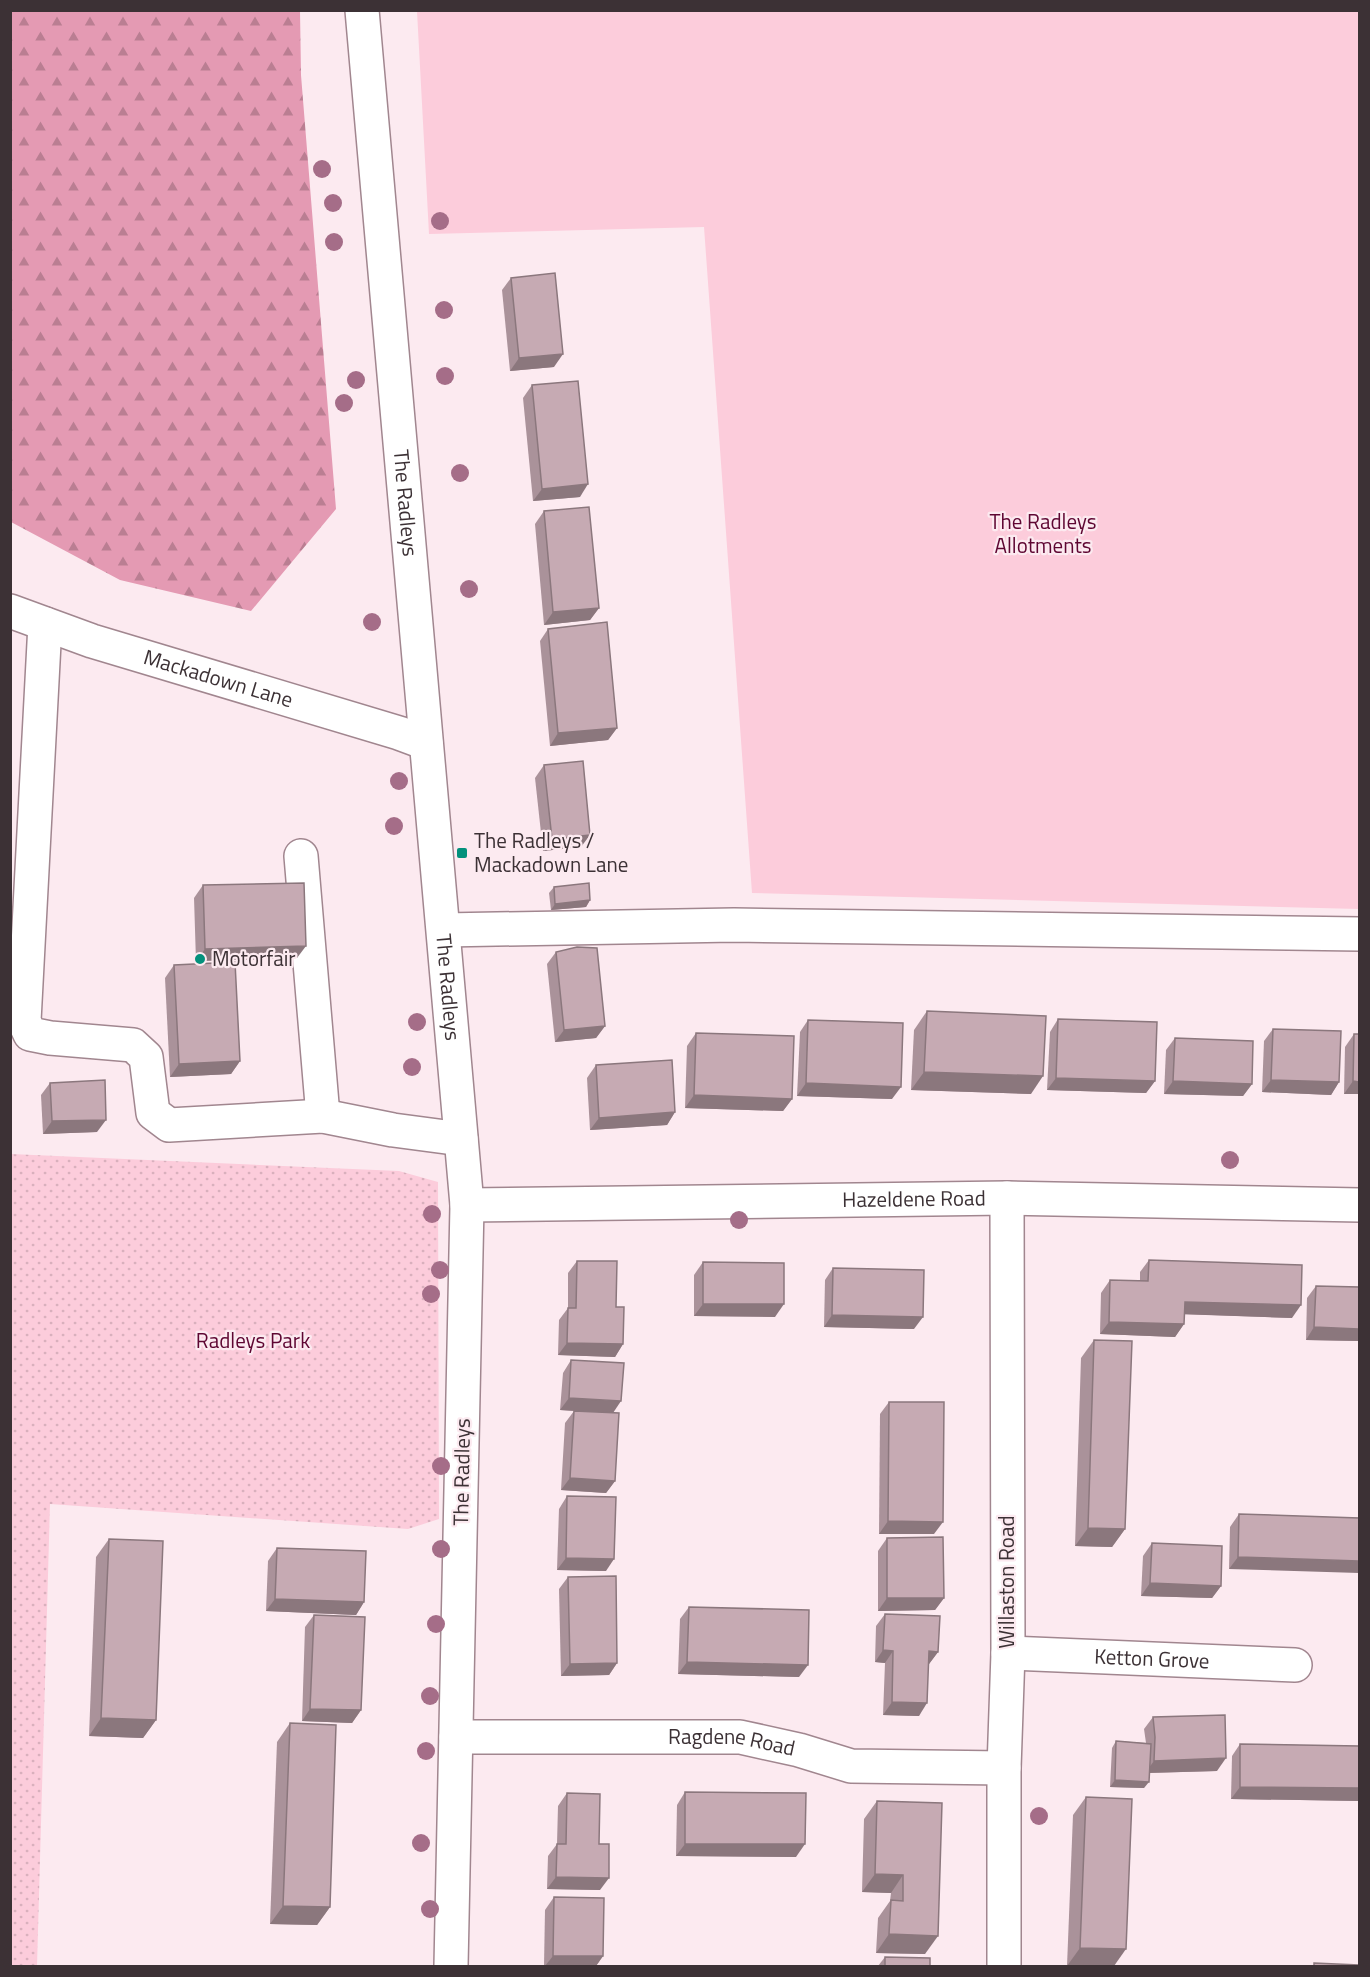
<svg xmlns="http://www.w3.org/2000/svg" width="1370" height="1977" viewBox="0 0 1370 1977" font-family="'Titillium Web',sans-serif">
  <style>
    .green { fill: #fcccdb }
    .forest { fill: url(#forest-firs) }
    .park { fill: url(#park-dots) }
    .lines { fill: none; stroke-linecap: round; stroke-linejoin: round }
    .minor-casing { stroke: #a1868f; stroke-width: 36 }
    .minor { stroke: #fff; stroke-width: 33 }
    .tree { fill: #a56d88 }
    .wall { fill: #aa929a }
    .shaded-wall { fill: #8b777d }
    .building { fill: #c6aab3; stroke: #8b777d; stroke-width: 1.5 }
    .poi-dot { fill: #03917c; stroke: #fceaf0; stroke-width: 2 }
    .labels { text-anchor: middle; stroke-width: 4.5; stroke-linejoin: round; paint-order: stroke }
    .street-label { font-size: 21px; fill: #3c3135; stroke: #fceaf0 }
    .park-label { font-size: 21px; fill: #5e0632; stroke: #fceaf0 }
    .poi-label { font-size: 21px; fill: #3c3135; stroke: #fceaf0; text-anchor: start }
  </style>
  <defs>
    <pattern id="forest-firs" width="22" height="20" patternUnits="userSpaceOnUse" patternTransform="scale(1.5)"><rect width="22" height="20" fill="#e49ab3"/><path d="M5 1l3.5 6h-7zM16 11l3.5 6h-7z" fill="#ba7e92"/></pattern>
    <pattern id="park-dots" width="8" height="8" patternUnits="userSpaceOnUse" patternTransform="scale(1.5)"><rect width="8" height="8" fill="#fcccdb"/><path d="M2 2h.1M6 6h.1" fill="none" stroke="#d9b0bd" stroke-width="1.8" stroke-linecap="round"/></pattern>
  </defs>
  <rect width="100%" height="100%" fill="#fceaf0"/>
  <polygon class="green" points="417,11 1359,11 1359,909 752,893 704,227 429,234"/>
  <polygon class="forest" points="10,11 300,11 301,75 336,509 251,611 120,580 11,522"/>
  <polygon class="park" points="11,1154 399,1171 438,1182 439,1519 408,1529 50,1504 37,1966 10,1966"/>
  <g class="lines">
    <defs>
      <g id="minor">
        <path id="s1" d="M 362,10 L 467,1205 L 451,1966"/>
        <path id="s2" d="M 10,611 L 92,641 L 399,733 L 426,743"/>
        <polyline points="45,624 24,1021 30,1034 50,1038 133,1045 146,1057 153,1113 169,1125 323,1116 393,1130 461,1139"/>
        <polyline points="301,856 323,1116"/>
        <polyline points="444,930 734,925 1360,934"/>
        <path id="s3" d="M 467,1205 L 1007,1198 L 1360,1205"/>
        <path id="s4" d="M 1008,1653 L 1295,1665"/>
        <path id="s5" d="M 456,1737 L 740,1737 L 799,1750 L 851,1766 L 1004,1768"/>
        <polyline points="1004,1966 1004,1768 1008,1653 1007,1198"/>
      </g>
    </defs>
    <use href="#minor" class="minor-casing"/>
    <use href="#minor" class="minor"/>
  </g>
  <g class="tree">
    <circle cx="322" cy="169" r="9"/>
    <circle cx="333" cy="203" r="9"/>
    <circle cx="440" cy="221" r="9"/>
    <circle cx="334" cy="242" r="9"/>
    <circle cx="444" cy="310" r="9"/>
    <circle cx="445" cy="376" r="9"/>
    <circle cx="356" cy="380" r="9"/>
    <circle cx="344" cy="403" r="9"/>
    <circle cx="460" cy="473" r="9"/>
    <circle cx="469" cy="589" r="9"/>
    <circle cx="372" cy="622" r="9"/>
    <circle cx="399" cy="781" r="9"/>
    <circle cx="394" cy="826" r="9"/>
    <circle cx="417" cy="1022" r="9"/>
    <circle cx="412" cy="1067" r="9"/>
    <circle cx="1230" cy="1160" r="9"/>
    <circle cx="432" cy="1214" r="9"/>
    <circle cx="739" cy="1220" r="9"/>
    <circle cx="440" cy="1270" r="9"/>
    <circle cx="431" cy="1294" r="9"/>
    <circle cx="441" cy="1466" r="9"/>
    <circle cx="441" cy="1549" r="9"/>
    <circle cx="436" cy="1624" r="9"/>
    <circle cx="430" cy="1696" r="9"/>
    <circle cx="426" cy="1751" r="9"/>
    <circle cx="1039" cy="1816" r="9"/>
    <circle cx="421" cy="1843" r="9"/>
    <circle cx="430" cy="1909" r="9"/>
  </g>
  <g class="wall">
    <polygon points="511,278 554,367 510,371 502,290"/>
    <polygon points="532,385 580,497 533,501 523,398"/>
    <polygon points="544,511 599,608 590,620 544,625 535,524"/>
    <polygon points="548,629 617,728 608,740 550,746 540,641"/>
    <polygon points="544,765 581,847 543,851 535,778"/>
    <polygon points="203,885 297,958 196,961 194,898"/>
    <polygon points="554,887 590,900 586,907 551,910 549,893"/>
    <polygon points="556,952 605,1026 596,1038 555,1042 547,964"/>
    <polygon points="174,965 240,1061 231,1074 170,1077 165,978"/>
    <polygon points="927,1011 1031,1094 911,1090 914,1030"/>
    <polygon points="1058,1019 1155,1081 1146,1093 1047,1090 1050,1032"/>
    <polygon points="808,1020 892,1099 797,1096 800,1032"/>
    <polygon points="1273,1029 1339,1082 1331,1095 1262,1092 1264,1041"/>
    <polygon points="696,1033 792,1099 783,1111 685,1108 687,1046"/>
    <polygon points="1354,1034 1359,1094 1344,1094 1345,1047"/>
    <polygon points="1175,1038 1252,1084 1243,1096 1164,1094 1166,1050"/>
    <polygon points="596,1065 675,1112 667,1125 590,1130 587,1078"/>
    <polygon points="50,1083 97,1132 43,1134 41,1095"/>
    <polygon points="1149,1260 1292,1318 1184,1314 1184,1324 1175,1337 1100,1334 1101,1293 1110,1280 1140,1281 1140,1272"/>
    <polygon points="577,1261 616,1307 623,1344 615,1357 558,1355 559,1320 568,1308 568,1273"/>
    <polygon points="703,1262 775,1317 694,1316 694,1275"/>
    <polygon points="833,1268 914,1329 824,1327 825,1280"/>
    <polygon points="1316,1286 1359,1287 1359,1341 1306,1340 1307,1298"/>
    <polygon points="1094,1340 1125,1529 1112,1547 1075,1546 1081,1358"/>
    <polygon points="571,1360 613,1413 615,1481 606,1493 561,1490 565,1423 574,1411 560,1410 563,1373"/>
    <polygon points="889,1402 934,1534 879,1534 880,1414"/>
    <polygon points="567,1496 606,1571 557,1570 559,1509"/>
    <polygon points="1239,1514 1359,1518 1229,1569 1230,1527"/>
    <polygon points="887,1538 944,1598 935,1610 878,1611 878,1551"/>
    <polygon points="109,1539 156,1720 143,1738 89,1736 96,1557"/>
    <polygon points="1152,1543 1221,1586 1212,1598 1141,1596 1143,1556"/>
    <polygon points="277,1548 364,1602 356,1615 266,1611 268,1561"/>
    <polygon points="568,1577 617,1663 609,1675 561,1676 559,1589"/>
    <polygon points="689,1607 799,1677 678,1674 680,1619"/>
    <polygon points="885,1614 938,1652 929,1664 928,1664 919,1716 883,1715 885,1663 875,1662 876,1626"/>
    <polygon points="314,1615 361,1710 352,1723 302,1721 305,1627"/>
    <polygon points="1153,1717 1217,1771 1149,1773 1144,1788 1110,1787 1112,1748 1116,1741 1146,1743 1144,1729"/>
    <polygon points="290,1723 330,1907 317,1925 270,1924 277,1742"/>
    <polygon points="1240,1744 1359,1746 1359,1801 1231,1799 1232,1756"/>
    <polygon points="685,1792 796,1857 676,1856 677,1805"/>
    <polygon points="567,1793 599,1844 600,1890 547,1889 548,1856 557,1844 558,1806"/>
    <polygon points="1086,1797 1126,1949 1067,1966 1073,1815"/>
    <polygon points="877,1801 942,1803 925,1954 876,1953 878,1918 890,1901 891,1893 862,1892 864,1819"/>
    <polygon points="554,1897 603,1956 596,1966 544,1966 545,1910"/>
    <polygon points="885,1957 885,1966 878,1966"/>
  </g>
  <g class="shaded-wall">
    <polygon points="563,354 554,367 510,371 519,358"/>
    <polygon points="588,484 580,497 533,501 542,489"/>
    <polygon points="599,608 590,620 544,625 553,612"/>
    <polygon points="617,728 608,740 550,746 558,733"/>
    <polygon points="590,835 581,847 543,851 552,839"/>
    <polygon points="590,900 586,907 551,910 555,904"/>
    <polygon points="306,946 297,958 196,961 205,949"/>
    <polygon points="605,1026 596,1038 555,1042 564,1030"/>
    <polygon points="240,1061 231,1074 170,1077 179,1064"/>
    <polygon points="924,1072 1043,1076 1031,1094 911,1090"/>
    <polygon points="1056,1078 1155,1081 1146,1093 1047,1090"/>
    <polygon points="1271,1080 1339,1082 1331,1095 1262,1092"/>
    <polygon points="1173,1081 1252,1084 1243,1096 1164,1094"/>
    <polygon points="1353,1081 1359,1082 1359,1094 1344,1094"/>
    <polygon points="806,1083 901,1087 892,1099 797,1096"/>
    <polygon points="694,1095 792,1099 783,1111 685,1108"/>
    <polygon points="675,1112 667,1125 590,1130 599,1118"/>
    <polygon points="106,1120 97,1132 43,1134 52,1121"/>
    <polygon points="1185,1302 1301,1305 1292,1318 1176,1314"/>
    <polygon points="703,1304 784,1304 775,1317 694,1316"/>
    <polygon points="832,1315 923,1317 914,1329 824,1327"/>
    <polygon points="1109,1322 1184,1324 1175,1337 1100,1334"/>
    <polygon points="1314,1327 1359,1329 1359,1341 1306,1340"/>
    <polygon points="567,1343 623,1344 615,1357 558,1355"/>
    <polygon points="569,1398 621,1401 613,1413 560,1410"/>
    <polygon points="570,1478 615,1481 606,1493 561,1490"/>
    <polygon points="888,1521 943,1522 934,1534 879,1534"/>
    <polygon points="1088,1528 1125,1529 1112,1547 1075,1546"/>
    <polygon points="1238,1557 1359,1561 1359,1573 1229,1569"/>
    <polygon points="566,1558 614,1559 606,1571 557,1570"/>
    <polygon points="1150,1583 1221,1586 1212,1598 1141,1596"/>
    <polygon points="887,1598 944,1598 935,1610 878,1611"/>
    <polygon points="275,1599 364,1602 356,1615 266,1611"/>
    <polygon points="883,1650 893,1651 885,1663 875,1662"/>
    <polygon points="929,1651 938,1652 929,1664 920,1664"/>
    <polygon points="687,1662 808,1665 799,1677 678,1674"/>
    <polygon points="617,1663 609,1675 561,1676 570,1664"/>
    <polygon points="892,1702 927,1703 919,1716 883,1715"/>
    <polygon points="310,1709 361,1710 352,1723 302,1721"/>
    <polygon points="101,1718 156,1720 143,1738 89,1736"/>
    <polygon points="1226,1758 1217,1771 1145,1773 1154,1761"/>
    <polygon points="1115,1780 1149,1782 1144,1788 1110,1787"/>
    <polygon points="1240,1787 1359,1788 1359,1801 1231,1799"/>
    <polygon points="685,1844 805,1844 796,1857 676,1856"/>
    <polygon points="875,1874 903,1875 891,1893 862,1892"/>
    <polygon points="556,1877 609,1878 600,1890 547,1889"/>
    <polygon points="283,1906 330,1907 317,1925 270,1924"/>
    <polygon points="889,1934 938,1936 925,1954 876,1953"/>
    <polygon points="1080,1948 1126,1949 1114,1966 1067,1966"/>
    <polygon points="553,1956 603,1956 596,1966 545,1966"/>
  </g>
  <g class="building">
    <polygon points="555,273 563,354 519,358 511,278"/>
    <polygon points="578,381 588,484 542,489 532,385"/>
    <polygon points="589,507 599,608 553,612 544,511"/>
    <polygon points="607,622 617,728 558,733 548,629"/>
    <polygon points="583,761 590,835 552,839 544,765"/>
    <polygon points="304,883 306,946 205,949 203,885"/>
    <polygon points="589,883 590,900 555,904 554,887"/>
    <polygon points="577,947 597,948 605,1026 564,1030 556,952"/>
    <polygon points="235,962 240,1061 179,1064 174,965"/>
    <polygon points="927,1011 1046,1016 1043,1076 924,1072"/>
    <polygon points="1058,1019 1157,1022 1155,1081 1056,1078"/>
    <polygon points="808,1020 903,1023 901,1087 806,1083"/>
    <polygon points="1273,1029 1341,1031 1339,1082 1271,1080"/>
    <polygon points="696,1033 794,1036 792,1099 694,1095"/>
    <polygon points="1354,1034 1359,1034 1359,1082 1353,1081"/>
    <polygon points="1175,1038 1253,1041 1252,1084 1173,1081"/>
    <polygon points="672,1060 675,1112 599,1118 596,1065"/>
    <polygon points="105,1080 106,1120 52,1121 50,1083"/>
    <polygon points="1149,1260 1302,1265 1301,1305 1185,1302 1184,1324 1109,1322 1110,1280 1148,1281"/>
    <polygon points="577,1261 617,1261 616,1307 624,1307 623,1344 567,1343 568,1308 576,1308"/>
    <polygon points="703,1262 784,1263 784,1304 703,1304"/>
    <polygon points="833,1268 924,1270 923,1317 832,1315"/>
    <polygon points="1316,1286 1359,1287 1359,1329 1314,1327"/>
    <polygon points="1094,1340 1132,1341 1125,1529 1088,1528"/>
    <polygon points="571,1360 624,1363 621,1401 569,1398"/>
    <polygon points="889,1402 944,1402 943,1522 888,1521"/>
    <polygon points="574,1411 619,1413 615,1481 570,1478"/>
    <polygon points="567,1496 616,1497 614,1559 566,1558"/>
    <polygon points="1239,1514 1359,1518 1359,1561 1238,1557"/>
    <polygon points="943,1537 944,1598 887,1598 887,1538"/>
    <polygon points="109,1539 163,1541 156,1720 101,1718"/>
    <polygon points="1152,1543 1222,1546 1221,1586 1150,1583"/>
    <polygon points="277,1548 366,1551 364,1602 275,1599"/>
    <polygon points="616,1576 617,1663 570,1664 568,1577"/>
    <polygon points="689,1607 809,1610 808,1665 687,1662"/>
    <polygon points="885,1614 940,1616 938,1652 929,1651 927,1703 892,1702 893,1651 883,1650"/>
    <polygon points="314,1615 365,1617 361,1710 310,1709"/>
    <polygon points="1225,1715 1226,1758 1154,1761 1155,1737 1153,1717"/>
    <polygon points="290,1723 336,1725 330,1907 283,1906"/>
    <polygon points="1116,1741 1151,1744 1149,1782 1115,1780"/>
    <polygon points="1240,1744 1359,1746 1359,1788 1240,1787"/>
    <polygon points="685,1792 806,1793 805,1844 685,1844"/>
    <polygon points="567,1793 600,1794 599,1844 609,1844 609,1878 556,1877 557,1844 566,1844"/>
    <polygon points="1086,1797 1132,1799 1126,1949 1080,1948"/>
    <polygon points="877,1801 942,1803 938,1936 889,1934 891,1900 903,1901 903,1875 875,1874"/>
    <polygon points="554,1897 604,1898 603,1956 553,1956"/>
    <polygon points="885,1957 930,1958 930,1966 885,1966"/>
    <polygon points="1314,1963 1359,1965 1359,1966 1314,1966"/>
  </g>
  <g class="poi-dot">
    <rect x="456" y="847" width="12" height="12" rx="3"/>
    <circle cx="200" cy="959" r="6"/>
  </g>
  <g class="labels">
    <g class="street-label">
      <text dy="7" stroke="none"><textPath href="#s1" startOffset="495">The Radleys</textPath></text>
      <text dy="7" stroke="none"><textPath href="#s2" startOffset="219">Mackadown Lane</textPath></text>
      <text dy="7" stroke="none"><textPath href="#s1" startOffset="981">The Radleys</textPath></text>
      <text dy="7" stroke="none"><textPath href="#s3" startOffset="447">Hazeldene Road</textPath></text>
      <text transform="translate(462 1472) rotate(-89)" y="7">The Radleys</text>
      <text transform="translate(1007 1582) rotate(-90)" y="7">Willaston Road</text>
      <text dy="7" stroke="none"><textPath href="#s4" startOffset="144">Ketton Grove</textPath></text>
      <text dy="7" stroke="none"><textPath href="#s5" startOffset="276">Ragdene Road</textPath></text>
    </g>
    <g class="park-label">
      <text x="1043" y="529">The Radleys<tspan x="1043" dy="24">Allotments</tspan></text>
      <text x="253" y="1348">Radleys Park</text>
    </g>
    <g class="poi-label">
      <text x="474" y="848">The Radleys /<tspan x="474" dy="24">Mackadown Lane</tspan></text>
      <text x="212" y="966">Motorfair</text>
    </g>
  </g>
  <rect width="1370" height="1977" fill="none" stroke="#3c3135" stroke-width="24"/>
</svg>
